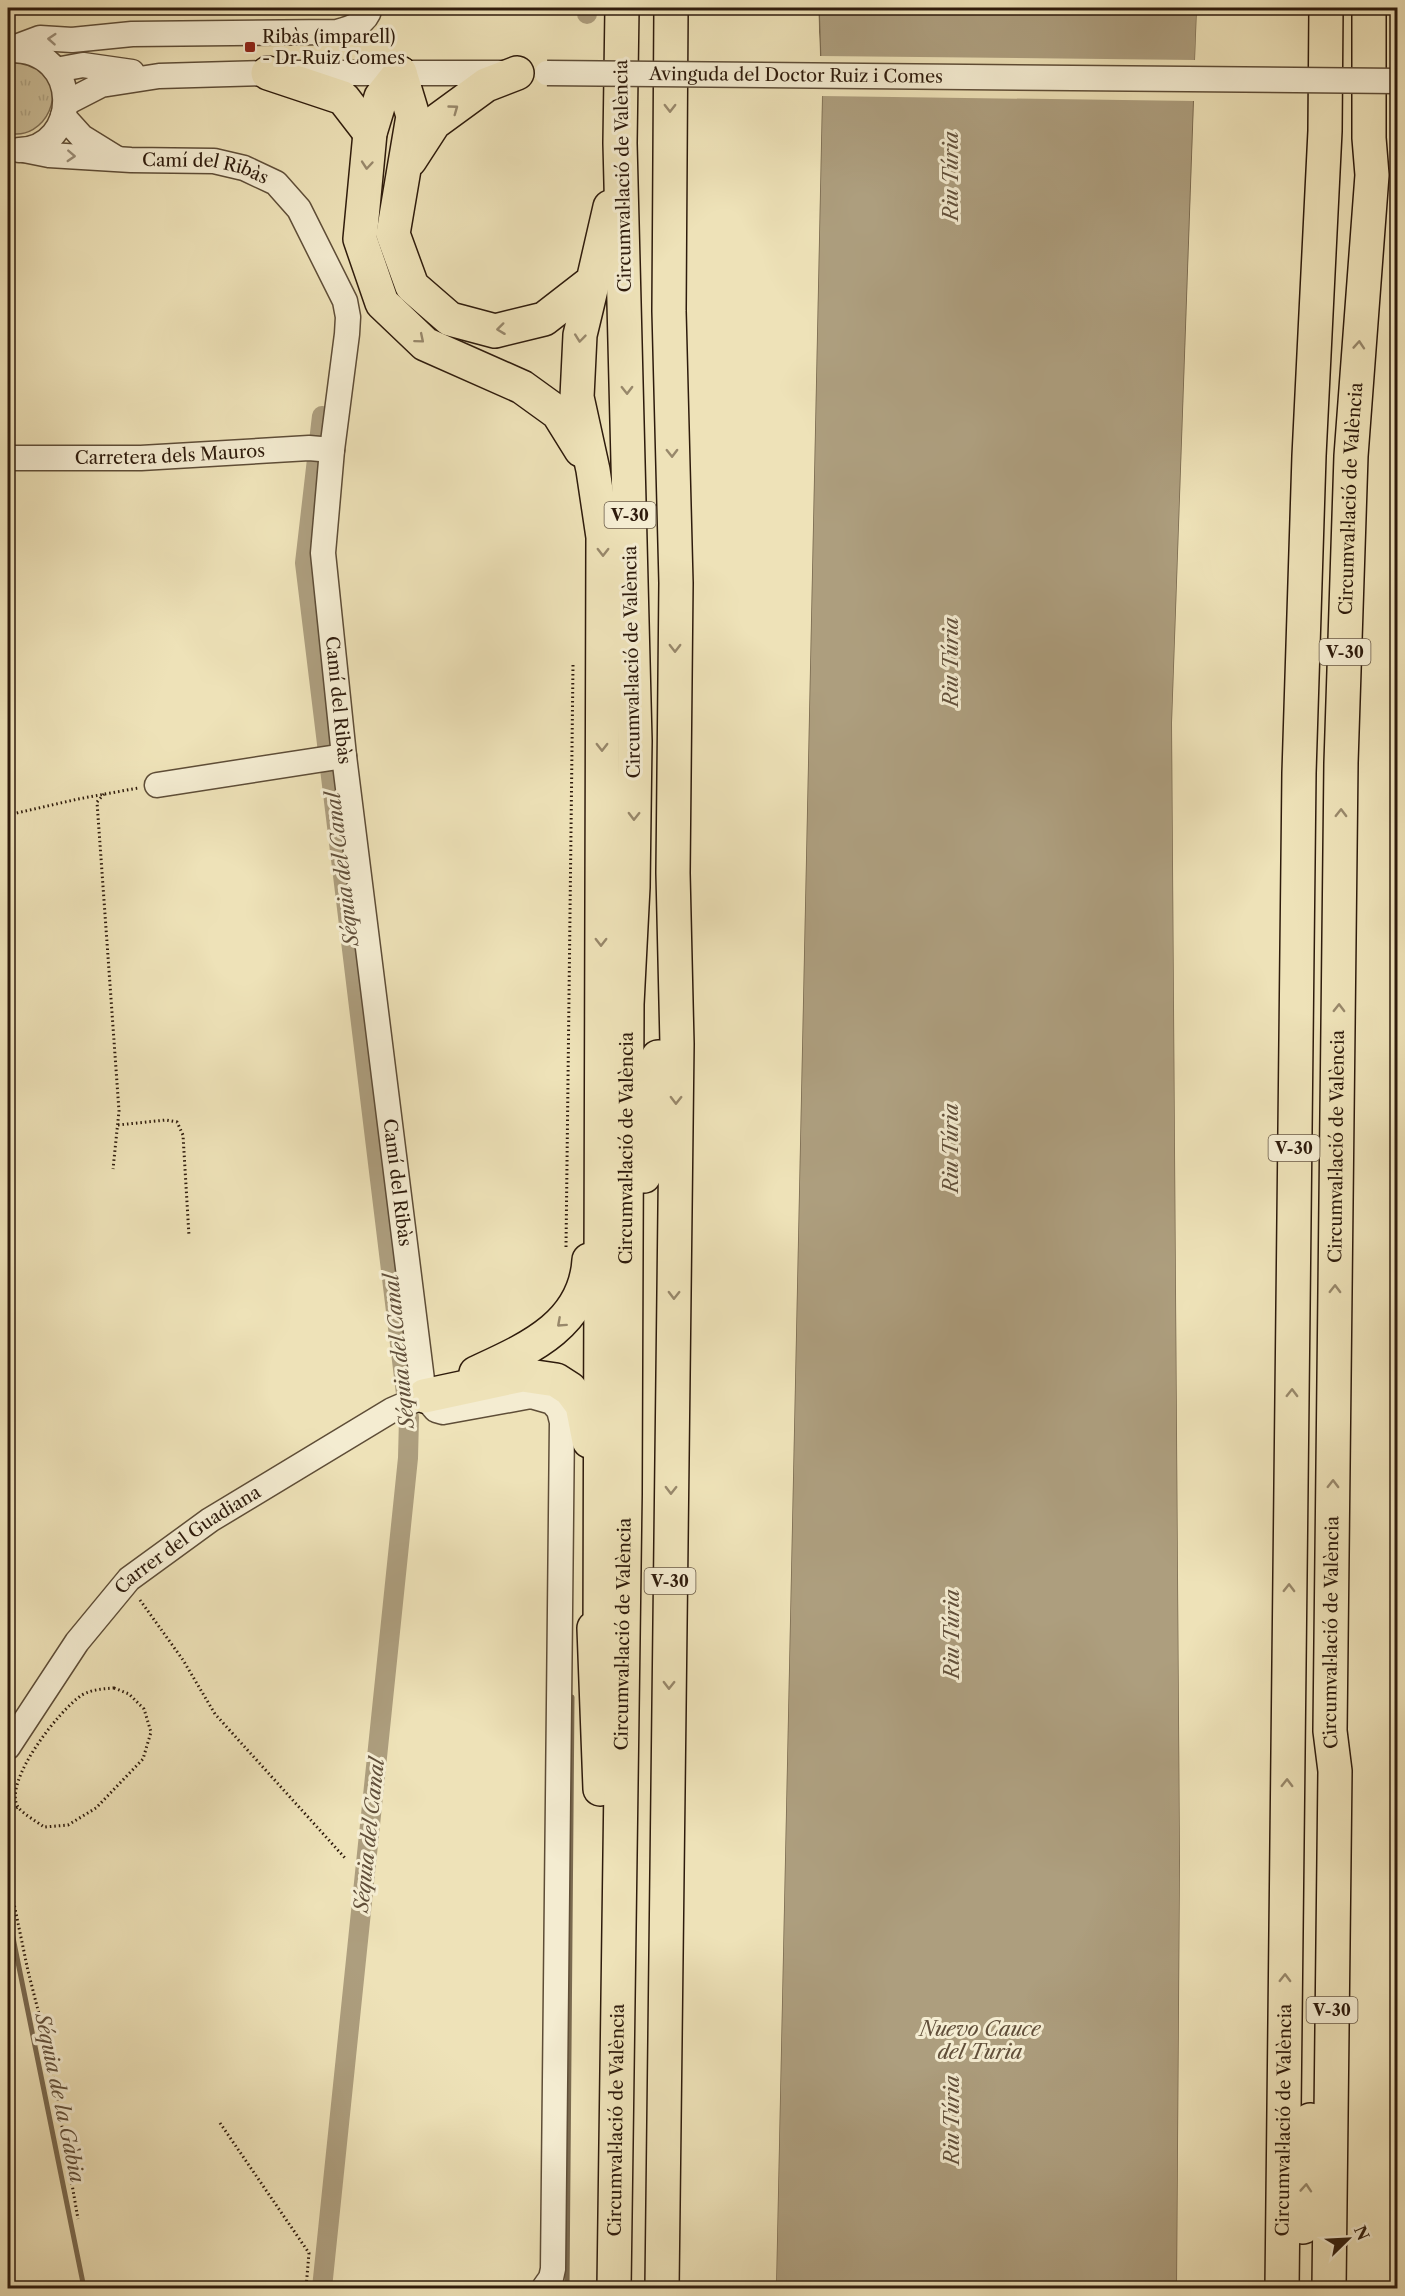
<svg xmlns="http://www.w3.org/2000/svg" width="1405" height="2296" viewBox="0 0 1405 2296" font-family="'Libre Caslon Text',serif">
  <style>
    .grass { fill: url(#grass-tufts); stroke: #7e6e54; stroke-width: 1.5 }
    .water { fill: #ad9e7e; stroke: #7a6a50; stroke-width: 1.5 }
    .pier { fill: #eee2b8 }
    .lines { fill: none; stroke-linecap: round; stroke-linejoin: round }
    .stream { stroke: #7a6a50; stroke-width: 5 }
    .canal { stroke: #ad9e7e; stroke-width: 20 }
    .minor-casing { stroke: #5e4d37; stroke-width: 27 }
    .highway-casing { stroke: #2e1b0c; stroke-width: 36 }
    .path { stroke: #2e1b0c; stroke-width: 3; stroke-dasharray: 1.5 3; stroke-linecap: butt }
    .minor { stroke: #f4ecd1; stroke-width: 24 }
    .highway { stroke: #eee2b8; stroke-width: 33 }
    .minor-bridge-casing { stroke: #5e4d37; stroke-width: 27; stroke-linecap: butt }
    .minor-bridge { stroke: #f4ecd1; stroke-width: 24 }
    .oneway { stroke: #9b8e78 }
    .oneway2 { stroke: #98886b }
    .poi-dot { fill: #8f2418; stroke: #f4ecd1; stroke-width: 2 }
    .labels { text-anchor: middle; stroke-width: 6; stroke-linejoin: round; paint-order: stroke }
    .shield { fill: #f4ecd1; stroke: #695a47; stroke-width: 1.5 }
    .shield-label { font-size: 16px; font-weight: bold; fill: #2e1b0c }
    .poi-label { font-size: 18px; fill: #2e1b0c; stroke: #f4ecd1; text-anchor: start }
    .street-label { font-size: 18px; fill: #2e1b0c; stroke: #f4ecd1 }
    .water-label { font-size: 20px; font-style: italic; fill: #614f3a; stroke: #f4ecd1 }
  </style>
  <defs>
    <pattern id="grass-tufts" width="24" height="20" patternUnits="userSpaceOnUse" patternTransform="scale(1.5)"><rect width="24" height="20" fill="#cdc09b"/><path d="M3 7l-1-3M5 7V3M7 7l1-3M15 17l-1-3M17 17v-4M19 17l1-3" fill="none" stroke="#b0a484"/></pattern>
  </defs>
  <rect width="100%" height="100%" fill="#eee2b8"/>
  <filter id="stains"><feTurbulence type="fractalNoise" baseFrequency=".00333" numOctaves="4"/><feColorMatrix values="0 0 0 0 .2 0 0 0 0 .09 0 0 0 0 .02 0 0 0 .5 -.17"/></filter>
  <radialGradient id="worn" r=".72"><stop offset=".6" stop-color="#630" stop-opacity="0"/><stop offset="1" stop-color="#630" stop-opacity=".3"/></radialGradient>
  <path class="grass" d="M 19,61 C 24,63 31,65 37,68 C 70,87 46,142 8,133 L 8,62 Z"/>
  <g class="water">
    <polygon points="819,8 1197,8 1172,723 1180,1861 1177,2288 776,2288 822,101"/>
    <polygon points="1397,1938 1398,2288 1393,2288"/>
  </g>
  <polygon class="pier" points="816,8 818,8 820,56 1195,60 1197,8 1200,8 1197,234 1175,723 1183,1860 1180,2288 1177,2288 1180,1861 1172,723 1194,101 822,96 776,2288 773,2288 819,101"/>
  <g class="lines">
    <g class="stream">
      <polyline points="8,1913 84,2288"/>
      <polyline points="567,2288 572,1697"/>
    </g>
    <g class="canal">
      <polyline points="587,8 587,14"/>
      <polyline points="322,416 305,563 409,1418 408,1458 322,2288"/>
    </g>
    <defs>
      <g id="minor">
        <path d="M 8,50 L 40,38 L 72,40 L 132,34 L 337,32 C 351,28 366,24 370,8"/>
        <path d="M 10,50 C 84,49 80,149 19,150"/>
        <polyline points="56,70 83,65 132,72"/>
        <polyline points="66,103 101,85 159,76 268,73 506,73"/>
        <polyline points="63,116 82,137 116,158"/>
        <path id="s1" d="M 24,150 L 49,155 L 131,160 L 214,161 L 244,168 L 276,183 L 299,209 L 345,301 L 348,317 L 347,334 L 332,450 L 323,553 L 344,756 L 424,1396"/>
        <path id="s2" d="M 8,458 L 141,458 L 309,448 L 332,450"/>
        <polyline points="157,785 344,756"/>
        <polyline points="424,1396 436,1410 443,1412 531,1396 552,1402 559,1410 562,1422 553,2269 551,2278 544,2288"/>
        <path id="s3" d="M 8,1747 L 77,1642 L 129,1579 L 210,1520 L 392,1410 L 424,1396"/>
      </g>
      <g id="highway">
        <polyline points="268,73 343,98 370,133"/>
        <polyline points="400,73 413,116 393,234 412,286 450,319 495,331 544,319 593,281 610,207"/>
        <polyline points="400,73 381,97 370,133 360,239 382,303 425,344 522,387 558,413 581,450"/>
        <polyline points="410,160 434,123 486,85 517,73"/>
        <polyline points="593,281 580,335 577,397 593,470 603,537 600,1649"/>
        <polyline points="644,1176 658,1057"/>
        <path d="M 476,1373 C 528,1349 585,1325 589,1260"/>
        <polyline points="424,1396 522,1375 556,1380 570,1389 582,1405 589,1441"/>
        <polyline points="594,1628 600,1789"/>
        <polyline points="1303,2227 1310,2120"/>
        <path id="s4" d="M 614,2288 L 625,1494 L 627,1004 L 633,887 L 635,741 L 620,143 L 622,8"/>
        <polyline points="662,2288 677,1044 673,873 676,583 669,311 671,8"/>
        <path id="s5" d="M 1282,2288 L 1299,773 L 1309,456 L 1325,131 L 1326,8"/>
        <path id="s6" d="M 1329,2288 L 1335,1771 L 1330,1731 L 1341,763 L 1351,456 L 1372,175 L 1369,138 L 1369,8"/>
      </g>
    </defs>
    <use href="#minor" class="minor-casing"/>
    <use href="#highway" class="highway-casing"/>
    <g class="path">
      <polyline points="104,794 97,802 119,1111 113,1169"/>
      <polyline points="8,815 78,799 138,788"/>
      <polyline points="118,1125 166,1120 177,1122 183,1135 189,1236"/>
      <polyline points="566,1247 573,665"/>
      <polyline points="140,1600 183,1660 215,1714 345,1858"/>
      <path d="M 114,1688 L 129,1694 L 144,1709 L 151,1732 L 143,1759 L 96,1808 L 68,1825 L 44,1827 C 36,1821 23,1814 18,1807 C 2,1782 61,1708 82,1695 C 93,1689 102,1689 114,1688 Z"/>
      <polyline points="8,1812 18,1807"/>
      <polyline points="8,1875 28,1971 50,2057 78,2219"/>
      <polyline points="220,2123 309,2253 306,2288"/>
    </g>
    <use href="#minor" class="minor"/>
    <use href="#highway" class="highway"/>
    <defs>
      <g id="minor-bridge">
        <path id="s7" d="M 547,73 L 1398,81"/>
      </g>
    </defs>
    <use href="#minor-bridge" class="minor-bridge-casing"/>
    <use href="#minor-bridge" class="minor-bridge"/>
  </g>
  <defs><path id="oneway-chevron" d="M-2-3.5L2.5 0L-2 3.5" fill="none" stroke-width="1.6" stroke-linecap="round" stroke-linejoin="round" transform="scale(1.5)"/></defs>
  <g class="oneway">
    <use href="#oneway-chevron" transform="translate(52 39) rotate(-176)"/>
    <use href="#oneway-chevron" transform="translate(71 156) rotate(3)"/>
  </g>
  <g class="oneway2">
    <use href="#oneway-chevron" transform="translate(670 108) rotate(90)"/>
    <use href="#oneway-chevron" transform="translate(454 109) rotate(-36)"/>
    <use href="#oneway-chevron" transform="translate(367 165) rotate(95)"/>
    <use href="#oneway-chevron" transform="translate(501 329) rotate(173)"/>
    <use href="#oneway-chevron" transform="translate(580 338) rotate(96)"/>
    <use href="#oneway-chevron" transform="translate(420 339) rotate(40)"/>
    <use href="#oneway-chevron" transform="translate(1359 345) rotate(-86)"/>
    <use href="#oneway-chevron" transform="translate(627 390) rotate(89)"/>
    <use href="#oneway-chevron" transform="translate(672 453) rotate(89)"/>
    <use href="#oneway-chevron" transform="translate(603 552) rotate(90)"/>
    <use href="#oneway-chevron" transform="translate(675 648) rotate(90)"/>
    <use href="#oneway-chevron" transform="translate(602 747) rotate(90)"/>
    <use href="#oneway-chevron" transform="translate(1341 813) rotate(-89)"/>
    <use href="#oneway-chevron" transform="translate(634 816) rotate(91)"/>
    <use href="#oneway-chevron" transform="translate(601 942) rotate(90)"/>
    <use href="#oneway-chevron" transform="translate(1339 1008) rotate(-89)"/>
    <use href="#oneway-chevron" transform="translate(676 1100) rotate(91)"/>
    <use href="#oneway-chevron" transform="translate(1335 1289) rotate(-89)"/>
    <use href="#oneway-chevron" transform="translate(674 1295) rotate(91)"/>
    <use href="#oneway-chevron" transform="translate(561 1323) rotate(138)"/>
    <use href="#oneway-chevron" transform="translate(1292 1393) rotate(-89)"/>
    <use href="#oneway-chevron" transform="translate(1333 1484) rotate(-89)"/>
    <use href="#oneway-chevron" transform="translate(671 1490) rotate(91)"/>
    <use href="#oneway-chevron" transform="translate(1289 1588) rotate(-89)"/>
    <use href="#oneway-chevron" transform="translate(669 1685) rotate(91)"/>
    <use href="#oneway-chevron" transform="translate(1287 1783) rotate(-89)"/>
    <use href="#oneway-chevron" transform="translate(1285 1978) rotate(-89)"/>
    <use href="#oneway-chevron" transform="translate(1306 2188) rotate(-86)"/>
  </g>
  <rect class="poi-dot" x="244" y="41" width="12" height="12" rx="3"/>
  <g class="labels">
    <g class="shield">
      <rect x="604.5" y="502" width="51" height="26" rx="4.5"/>
      <rect x="1319.5" y="639" width="51" height="26" rx="4.5"/>
      <rect x="1268.5" y="1135" width="51" height="26" rx="4.5"/>
      <rect x="644.5" y="1568" width="51" height="26" rx="4.5"/>
      <rect x="1306.5" y="1997" width="51" height="26" rx="4.5"/>
    </g>
    <g class="shield-label">
      <text x="630" y="521">V-30</text>
      <text x="1345" y="658">V-30</text>
      <text x="1294" y="1154">V-30</text>
      <text x="670" y="1587">V-30</text>
      <text x="1332" y="2016">V-30</text>
    </g>
    <g class="poi-label">
      <text x="262" y="43">Ribàs (imparell)<tspan x="262" dy="21">- Dr Ruiz Comes</tspan></text>
    </g>
    <g class="street-label">
      <text dy="6" stroke="none"><textPath href="#s7" startOffset="249">Avinguda del Doctor Ruiz i Comes</textPath></text>
      <text dy="6" stroke="none"><textPath href="#s1" startOffset="183">Camí del Ribàs</textPath></text>
      <text transform="translate(623 176) rotate(-91)" y="6">Circumval·lació de València</text>
      <text dy="6" stroke="none"><textPath href="#s2" startOffset="162">Carretera dels Mauros</textPath></text>
      <text dy="6" stroke="none"><textPath href="#s6" startOffset="1790">Circumval·lació de València</textPath></text>
      <text transform="translate(632 662) rotate(-91)" y="6">Circumval·lació de València</text>
      <text dy="6" stroke="none"><textPath href="#s1" startOffset="796">Camí del Ribàs</textPath></text>
      <text dy="6" stroke="none"><textPath href="#s4" startOffset="1140">Circumval·lació de València</textPath></text>
      <text dy="6" stroke="none"><textPath href="#s6" startOffset="1142">Circumval·lació de València</textPath></text>
      <text dy="6" stroke="none"><textPath href="#s1" startOffset="1282">Camí del Ribàs</textPath></text>
      <text dy="6" stroke="none"><textPath href="#s3" startOffset="278">Carrer del Guadiana</textPath></text>
      <text dy="6" stroke="none"><textPath href="#s4" startOffset="654">Circumval·lació de València</textPath></text>
      <text dy="6" stroke="none"><textPath href="#s6" startOffset="656">Circumval·lació de València</textPath></text>
      <text dy="6" stroke="none"><textPath href="#s4" startOffset="168">Circumval·lació de València</textPath></text>
      <text dy="6" stroke="none"><textPath href="#s5" startOffset="168">Circumval·lació de València</textPath></text>
    </g>
    <g class="water-label">
      <text transform="translate(951 176) rotate(-90)" y="7">Riu Túria</text>
      <text transform="translate(951 662) rotate(-90)" y="7">Riu Túria</text>
      <text transform="translate(342 869) rotate(-97)" y="7">Séquia del Canal</text>
      <text transform="translate(951 1148) rotate(-90)" y="7">Riu Túria</text>
      <text transform="translate(399 1351) rotate(-96)" y="7">Séquia del Canal</text>
      <text transform="translate(952 1634) rotate(-90)" y="7">Riu Túria</text>
      <text transform="translate(369 1835) rotate(-84)" y="7">Séquia del Canal</text>
      <text x="980" y="2036">Nuevo Cauce<tspan x="980" dy="23">del Turia</tspan></text>
      <text transform="translate(60 2098) rotate(78)" y="7">Séquia de la Gàbia</text>
      <text transform="translate(952 2120) rotate(-90)" y="7">Riu Túria</text>
    </g>
  </g>
  <rect width="1405" height="2296" fill="none" stroke="#eee2b8" stroke-width="30"/>
  <rect x="9" y="9" width="1387" height="2278" fill="none" stroke="#2e1b0c" stroke-width="3"/>
  <rect x="15" y="15" width="1375" height="2266" fill="none" stroke="#2e1b0c" stroke-width="1.5"/>
  <g transform="translate(1348 2239) rotate(66)" stroke="#f4ecd1" stroke-width="4.5" paint-order="stroke">
  <path d="M0-4.5L10 22L0 15L-10 22Z" fill="#2e1b0c"/>
  <text y="-9" font-size="16" font-weight="bold" text-anchor="middle" fill="#2e1b0c">N</text>
  </g>
  <rect width="100%" height="100%" filter="url(#stains)"/>
  <rect width="100%" height="100%" fill="url(#worn)"/>
</svg>
